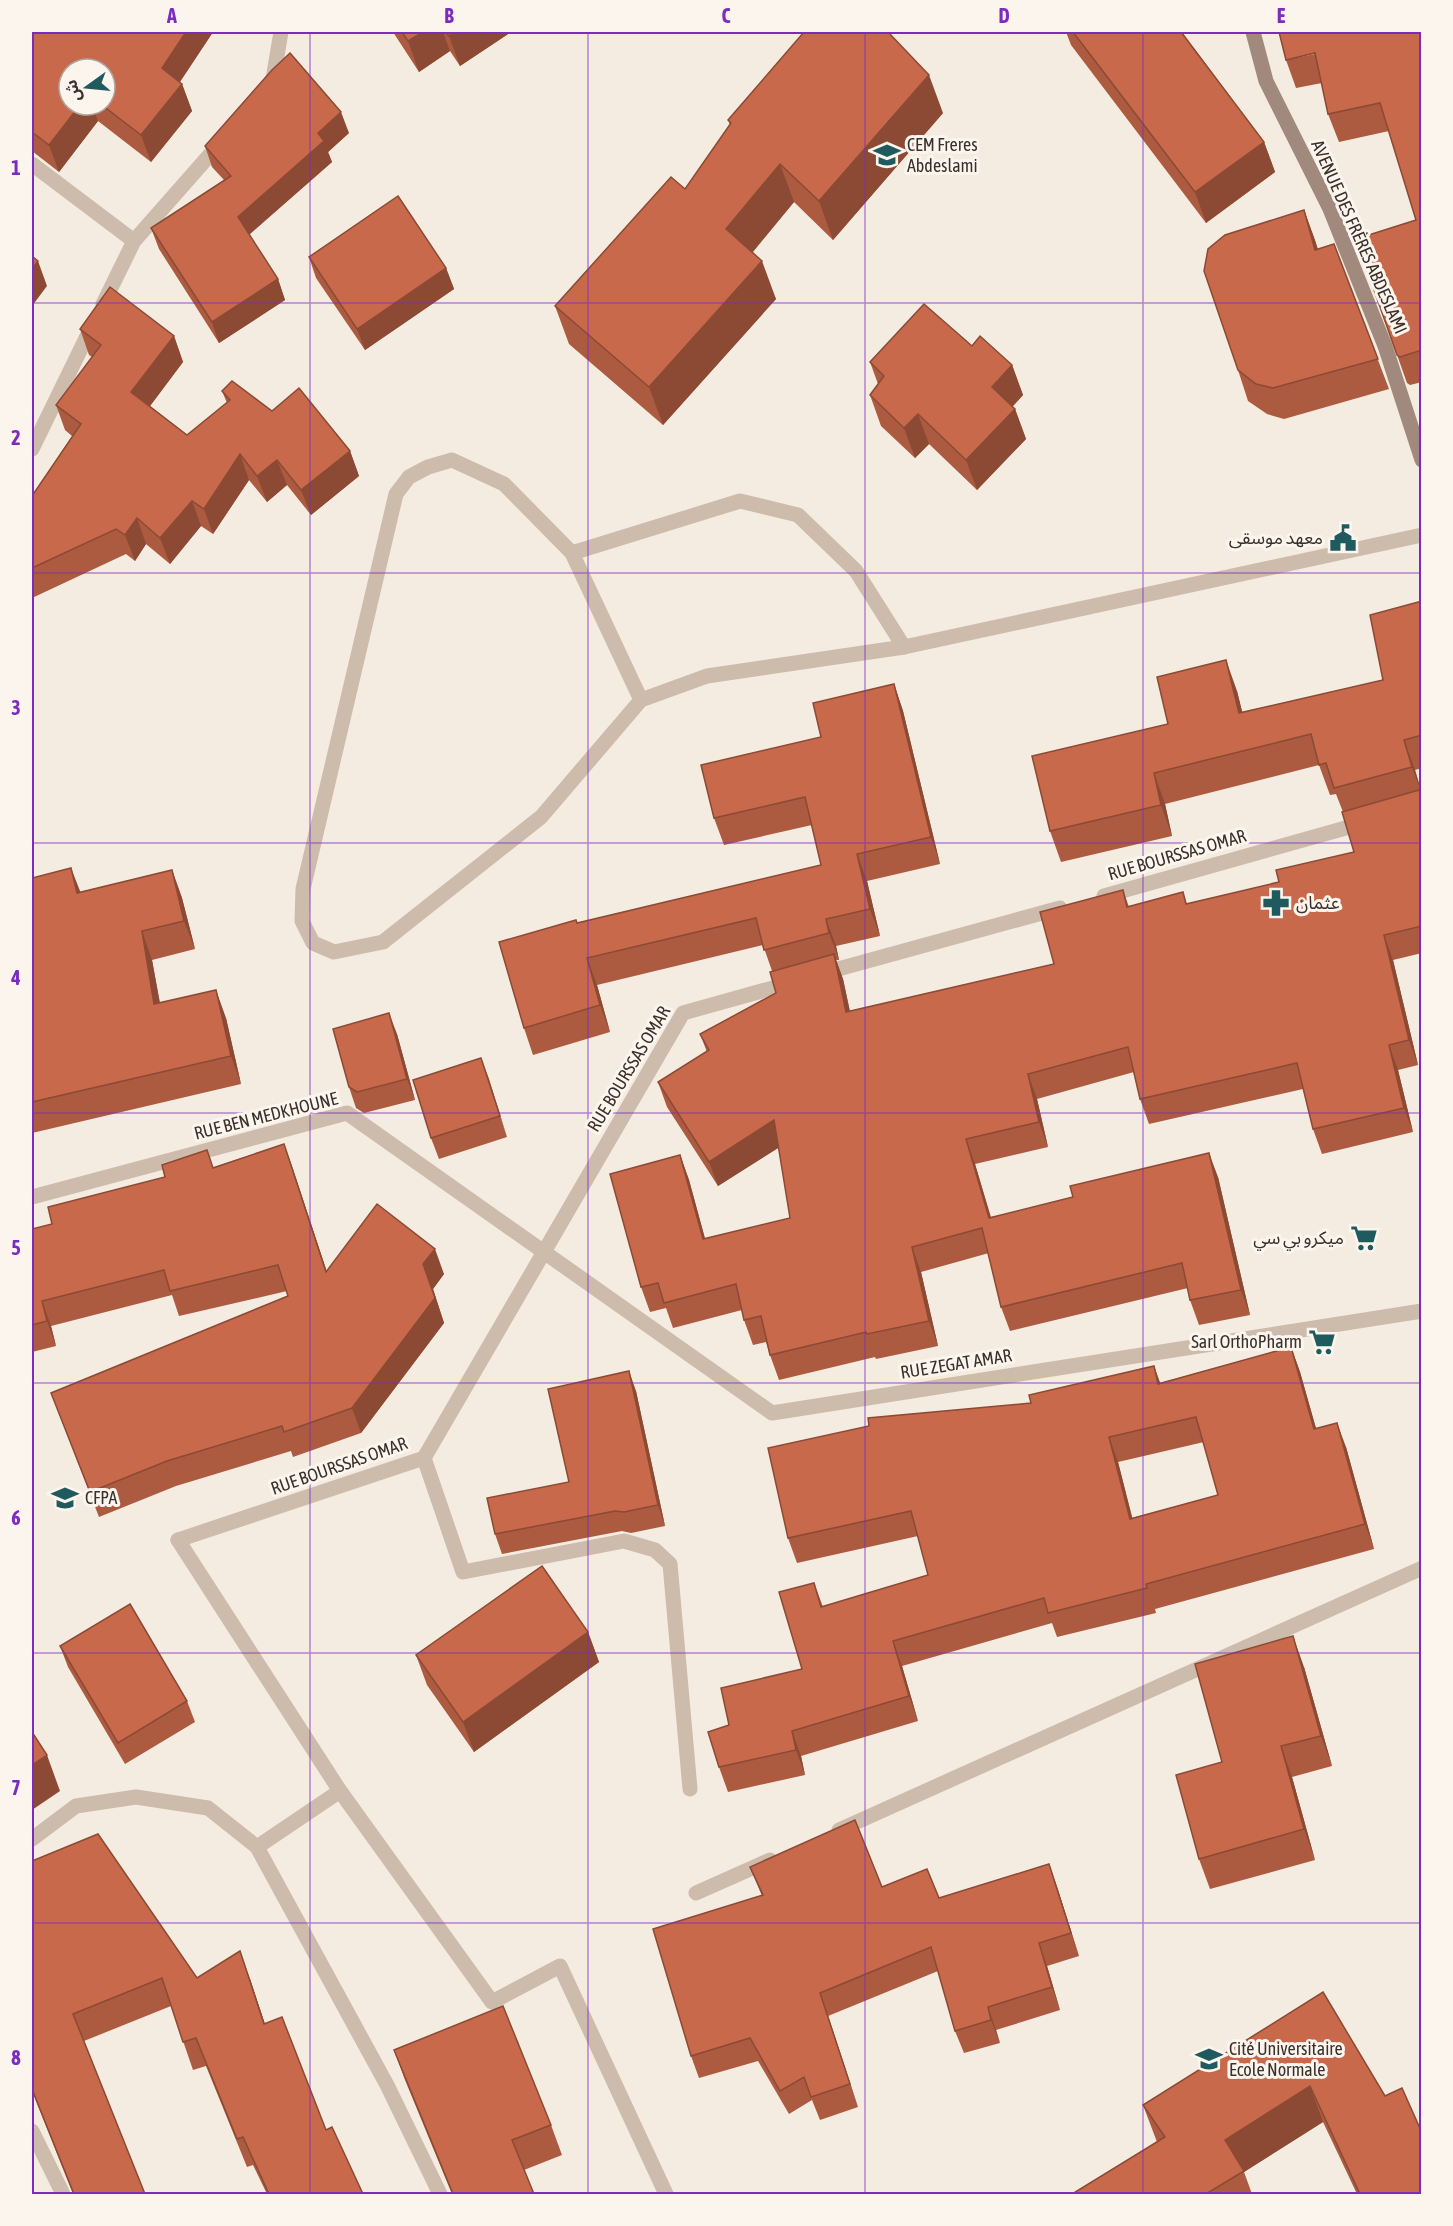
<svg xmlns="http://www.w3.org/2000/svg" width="1453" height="2226" viewBox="0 0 1453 2226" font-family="'Asap Condensed','Noto Sans Arabic',sans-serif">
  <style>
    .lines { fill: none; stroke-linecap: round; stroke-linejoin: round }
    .lane { stroke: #cdbbac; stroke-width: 15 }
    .street { stroke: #cdbbac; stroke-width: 15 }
    .secondary { stroke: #a18a7d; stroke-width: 15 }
    .wall { fill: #ac5a40; fill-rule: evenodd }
    .shaded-wall { fill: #8c4a34 }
    .building { fill: #c8694b; stroke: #8c4a34; stroke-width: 1.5; fill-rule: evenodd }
    .grid { fill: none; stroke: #7b2cbf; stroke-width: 1.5; stroke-opacity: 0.55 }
    .labels { text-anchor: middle; stroke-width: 6; stroke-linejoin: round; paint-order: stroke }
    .poi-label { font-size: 18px; fill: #3b302b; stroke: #fbf5ee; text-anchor: start }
    .street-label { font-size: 18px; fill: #3b302b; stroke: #fbf5ee }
    .neatline { fill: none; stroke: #7b2cbf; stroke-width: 2 }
    .grid-label { font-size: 20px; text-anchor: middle; font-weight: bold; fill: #7b2cbf }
  </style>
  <rect width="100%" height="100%" fill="#f4ebe1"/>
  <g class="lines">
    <g class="lane">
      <polyline points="572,553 740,501 798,515 856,571 904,647"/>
      <polyline points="641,700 572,553 504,484 452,460 428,467 409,477 396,494 303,889 302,921 313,943 334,952 383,942 541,817 641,700 707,676 904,647 1422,535"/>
      <polyline points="424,1458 463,1572 624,1541 655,1550 670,1564 690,1789"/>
      <polyline points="178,1540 340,1791 257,1847"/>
      <polyline points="340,1791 492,2002 560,1966 666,2194"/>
      <polyline points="32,1839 76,1806 136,1797 208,1808 257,1847 387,2085 440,2194"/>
      <polyline points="32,2131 63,2194"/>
    </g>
    <g class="street">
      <polyline points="272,85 281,32"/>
      <polyline points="32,164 134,241"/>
      <polyline points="103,304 134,241 222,141"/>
      <polyline points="32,449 92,326"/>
      <polyline points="1104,896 1367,822"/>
      <polyline points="820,974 1060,908"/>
      <polyline points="32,1197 347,1113 772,1413 1422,1311"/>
      <polyline points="178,1540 424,1458 683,1013 794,982"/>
      <polyline points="839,1830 1422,1568"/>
      <polyline points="696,1893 770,1860"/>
    </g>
    <polyline class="secondary" points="1253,32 1266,81 1330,209 1385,346 1422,460"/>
  </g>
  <g class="wall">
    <path d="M 32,32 L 213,32 L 180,82 L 182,84 L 192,111 L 151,162 L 98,121 L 59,172 L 32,151 ZM 105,69 L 105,105 L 69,105 Z"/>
    <polygon points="393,32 511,32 460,66 450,51 419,72"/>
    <polygon points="1066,32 1182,32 1264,142 1275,172 1206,223 1071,45"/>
    <polygon points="1422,32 1422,382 1410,385 1407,383 1356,239 1416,220 1389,131 1339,142 1328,114 1322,83 1296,88 1286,60"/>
    <polygon points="943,113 833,240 794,202 753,252 776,299 663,425 569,344 555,306 685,189 730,125 728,120"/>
    <polygon points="349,133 328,152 332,162 249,235 278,279 285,300 219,343 159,249 151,228 224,180 212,167 205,146"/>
    <polygon points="1304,210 1318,249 1334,244 1389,389 1284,419 1267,414 1248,401 1238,370"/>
    <polygon points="309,257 446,268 454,289 365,350 316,278"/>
    <polygon points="80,329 174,336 183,362 150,406 187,435 227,403 222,391 272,411 350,451 359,476 311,515 287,485 267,502 249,480 213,534 201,526 170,564 146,544 135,561 126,554 32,598 32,496 72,436 65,430 56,405 92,357 89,355"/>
    <polygon points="972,346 1012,365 1023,395 1012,407 1015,409 1026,439 977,490 929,444 915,458 881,426 870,395 878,384 870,362"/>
    <polygon points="1422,601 1422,768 1415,770 1422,793 1422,953 1393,960 1418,1065 1398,1070 1413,1132 1322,1154 1313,1129 1303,1089 1149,1124 1140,1099 1134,1072 1037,1099 1048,1147 975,1164 991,1217 1218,1177 1250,1315 1199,1325 1190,1300 1188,1288 1010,1331 1001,1307 989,1253 921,1272 938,1346 876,1359 875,1357 779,1380 770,1355 766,1342 753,1345 744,1320 742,1310 673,1328 666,1308 650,1312 641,1287 680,1155 689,1180 705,1239 790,1218 779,1147 718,1186 667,1107 658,1082 707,1052 700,1034 776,993 772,971 763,945 597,985 610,1032 533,1055 524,1028 577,923 821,865 812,825 724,845 714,818 821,737 894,684 903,711 940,864 867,881 880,936 836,946 839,960 836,960 843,979 850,1011 1054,964 1123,890 1129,907 1183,892 1187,904 1279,882 1354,852 1343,812 1336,794 1330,795 1319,765 1165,804 1172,836 1061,862 1050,831 1168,724 1237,691 1242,712 1383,680"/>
    <polygon points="172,870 182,898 195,949 152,960 160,1003 226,1018 241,1084 32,1133 32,878 80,892"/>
    <polygon points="397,1034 415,1100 364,1113 356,1108 349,1087"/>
    <polygon points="481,1058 507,1137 439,1159 431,1138"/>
    <polygon points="284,1144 327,1272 444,1274 433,1289 444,1323 361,1433 293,1457 291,1451 176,1486 99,1517 51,1393 288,1296 287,1291 179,1316 172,1295 51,1326 56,1346 32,1352 32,1229 52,1224 214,1167"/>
    <path d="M 1291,1347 L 1300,1372 L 1316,1428 L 1346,1447 L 1374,1549 L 1155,1609 L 1156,1613 L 1057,1637 L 1052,1623 L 902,1666 L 918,1721 L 801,1756 L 805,1775 L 728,1792 L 719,1767 L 729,1725 L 802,1669 L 814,1583 L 823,1607 L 928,1575 L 918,1536 L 797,1563 L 788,1538 L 1031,1403 L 1154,1366 L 1160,1383 ZM 1204,1442 L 1218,1495 L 1132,1518 L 1118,1462 Z"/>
    <polygon points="636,1391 665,1526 631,1533 622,1531 502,1554 495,1534 569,1482"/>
    <polygon points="588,1632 599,1662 474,1752 427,1685 416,1655"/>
    <polygon points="60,1646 187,1701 195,1722 125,1764 68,1667"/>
    <polygon points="1304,1667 1332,1766 1292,1777 1315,1860 1210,1889 1199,1859 1222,1762"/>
    <polygon points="32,1861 197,1978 250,1979 265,2024 363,2194 267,2194 253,2165 247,2167 206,2066 193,2070 171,2006 84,2041 145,2194 73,2194 32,2091"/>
    <polygon points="1049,1864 1057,1887 1079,1956 1047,1966 1060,2010 996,2030 1000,2043 964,2053 955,2031 938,1971 828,2016 858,2107 820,2120 812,2100 789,2114 758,2061 699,2078 691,2056 762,1896 750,1867 882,1887 939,1898"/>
    <polygon points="1323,1992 1422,2194 1357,2194 1323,2122 1244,2172 1252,2194 1072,2194 1157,2142 1143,2105"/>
    <polygon points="394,2050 551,2125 562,2155 524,2170 534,2194 452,2194 405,2080"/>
  </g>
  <g class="shaded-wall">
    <polygon points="186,32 213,32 171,95 162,68"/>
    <polygon points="423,32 443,32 450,51 419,72 408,41"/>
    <polygon points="456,32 511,32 460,66 449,36"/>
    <polygon points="929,75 943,113 833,240 819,201"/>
    <polygon points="182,84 192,111 151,162 141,135"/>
    <polygon points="80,105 92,105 98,121 59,172 49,145"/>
    <polygon points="341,112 349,133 328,152 332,162 245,238 238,217 318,133"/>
    <polygon points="1264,142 1275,172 1206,223 1195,192"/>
    <polygon points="780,164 794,202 740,267 726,229"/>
    <polygon points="1304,210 1315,240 1326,280 1315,250"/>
    <polygon points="38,261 47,286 32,306 32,269"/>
    <polygon points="762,261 776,299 663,425 649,387"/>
    <polygon points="446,268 454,289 365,350 357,329"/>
    <polygon points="278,279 285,300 219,343 212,322"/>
    <polygon points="174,336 183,362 141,418 131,392"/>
    <polygon points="1012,365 1023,395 1003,417 992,387"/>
    <polygon points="1015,409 1026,439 977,490 966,460"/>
    <polygon points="918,414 929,444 915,458 904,428"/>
    <polygon points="350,451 359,476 311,515 301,490"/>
    <polygon points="240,454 249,480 213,534 204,509"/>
    <polygon points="277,460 287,485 267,502 257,476"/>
    <polygon points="192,501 201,526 170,564 160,538"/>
    <polygon points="137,518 146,544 135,561 125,535"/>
    <polygon points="1226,660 1237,691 1250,743 1239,713"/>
    <polygon points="894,684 903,711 940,864 931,837"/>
    <polygon points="1404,740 1415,770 1422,794 1412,767"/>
    <polygon points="1154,773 1165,804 1172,836 1161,805"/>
    <polygon points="857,854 867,881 880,936 870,909"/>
    <polygon points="71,868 82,896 77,893"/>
    <polygon points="172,870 182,898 195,949 184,921"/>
    <polygon points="826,919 836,946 839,960 829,933"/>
    <polygon points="142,931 152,960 165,1032 154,1004"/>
    <polygon points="1384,935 1393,960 1418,1065 1409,1040"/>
    <polygon points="834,954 843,979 855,1037 846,1012"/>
    <polygon points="587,958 597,985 610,1032 600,1005"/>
    <polygon points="216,990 226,1018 241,1084 231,1056"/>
    <polygon points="389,1013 397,1034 415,1100 407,1079"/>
    <polygon points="1389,1045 1398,1070 1413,1132 1404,1108"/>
    <polygon points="481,1058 489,1079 507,1137 500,1116"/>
    <polygon points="1028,1074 1037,1099 1048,1147 1039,1122"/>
    <polygon points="774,1120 783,1145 718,1186 709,1162"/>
    <polygon points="966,1139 975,1164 998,1243 989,1218"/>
    <polygon points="284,1144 293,1169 335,1297 326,1272"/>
    <polygon points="1209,1153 1218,1177 1250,1315 1241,1290"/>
    <polygon points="680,1155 689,1180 712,1264 703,1239"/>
    <polygon points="912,1247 921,1272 938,1346 929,1321"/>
    <polygon points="435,1249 444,1274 433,1289 444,1323 361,1433 352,1408 423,1264"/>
    <polygon points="42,1301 51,1326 56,1346 47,1321"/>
    <polygon points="1291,1347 1300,1372 1323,1454 1314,1429"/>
    <polygon points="1154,1366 1163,1391 1158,1384"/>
    <polygon points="629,1371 636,1391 665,1526 658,1505"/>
    <polygon points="1337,1423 1346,1447 1374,1549 1365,1524"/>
    <polygon points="1109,1437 1118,1462 1139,1544 1130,1519"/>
    <polygon points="588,1632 599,1662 474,1752 463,1722"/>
    <polygon points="1293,1636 1304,1667 1332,1766 1321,1736"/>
    <polygon points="893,1641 902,1666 918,1721 909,1696"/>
    <polygon points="792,1731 801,1756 805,1775 796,1750"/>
    <polygon points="1281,1746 1292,1777 1315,1860 1304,1829"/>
    <polygon points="47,1755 60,1791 32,1810 32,1765"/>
    <polygon points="1049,1864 1057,1887 1079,1956 1071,1933"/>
    <polygon points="1039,1943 1047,1966 1060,2010 1052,1987"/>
    <polygon points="240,1951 250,1979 274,2052 264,2024"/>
    <polygon points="820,1993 828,2016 858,2107 850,2084"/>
    <polygon points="988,2007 996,2030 1000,2043 991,2020"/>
    <polygon points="1310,2086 1323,2122 1244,2172 1225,2140"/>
  </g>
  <g class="building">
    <polygon points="32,32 186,32 162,68 182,84 141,135 102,105 105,105 105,69 69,69 69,105 80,105 49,145 32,132"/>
    <polygon points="402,32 423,32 408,41"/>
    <polygon points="446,32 456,32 449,36"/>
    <polygon points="804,32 888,32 929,75 819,201 780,164 726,229 762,261 649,387 555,306 671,177 685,189 731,123 728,120"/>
    <polygon points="1073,32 1181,32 1264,142 1195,192"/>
    <polygon points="1279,32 1422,32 1422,350 1400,357 1397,355 1356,239 1416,220 1380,103 1328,114 1315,53 1286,60"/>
    <polygon points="290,53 341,112 318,133 324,141 238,217 278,279 212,322 151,228 231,176 205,146 272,70"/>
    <polygon points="398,196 446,268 357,329 309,257"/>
    <polygon points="1304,210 1315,250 1334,244 1378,359 1273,388 1256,384 1238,370 1204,271 1208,249 1225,235"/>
    <polygon points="32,256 38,261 32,269"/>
    <polygon points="110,287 174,336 131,392 187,435 230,400 222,391 232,381 272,411 299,388 350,451 301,490 277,460 257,476 240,454 204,509 192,501 160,538 137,518 125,535 116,529 32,568 32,496 81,424 56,405 101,345 80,329"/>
    <polygon points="924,304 972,346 980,336 1012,365 992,387 1015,409 966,460 918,414 904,428 870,395 884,376 870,362"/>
    <polygon points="1422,601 1422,735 1404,740 1412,767 1334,788 1326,763 1319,765 1311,734 1154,773 1161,805 1050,831 1032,756 1168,724 1157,677 1226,660 1239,713 1383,680 1370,615"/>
    <polygon points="894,684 931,837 857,854 870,909 826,919 829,933 764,950 756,918 587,958 600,1005 524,1028 499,942 576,920 577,923 821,865 805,797 714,818 701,765 821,737 813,703"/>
    <polygon points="1419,790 1422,799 1422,926 1384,935 1409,1040 1389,1045 1404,1108 1313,1129 1297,1063 1140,1099 1128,1047 1028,1074 1039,1122 966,1139 989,1218 1073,1197 1070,1186 1209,1153 1241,1290 1190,1300 1182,1263 1001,1307 982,1228 912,1247 929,1321 867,1334 866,1332 770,1355 761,1316 744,1320 736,1284 664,1303 658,1283 641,1287 610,1174 680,1155 703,1239 790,1218 774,1120 709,1162 658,1082 709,1050 700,1034 776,993 770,972 834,954 846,1012 1054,964 1040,912 1123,890 1127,907 1183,892 1186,904 1279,882 1276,870 1354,852 1342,812"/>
    <polygon points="71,868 77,893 172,870 184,921 142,931 154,1004 216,990 231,1056 32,1102 32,878"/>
    <polygon points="389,1013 407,1079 357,1092 349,1087 333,1029"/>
    <polygon points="481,1058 500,1116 431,1138 413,1080"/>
    <polygon points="284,1144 326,1272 377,1204 435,1249 423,1264 435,1298 352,1408 284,1432 282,1426 167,1461 90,1492 51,1393 288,1296 278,1265 170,1291 164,1270 42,1301 47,1321 32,1325 32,1229 52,1224 48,1207 165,1177 162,1165 207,1150 213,1168"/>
    <path d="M 1291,1347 L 1314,1429 L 1337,1423 L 1365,1524 L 1146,1584 L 1147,1588 L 1048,1613 L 1044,1598 L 893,1641 L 909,1696 L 792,1731 L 796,1750 L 719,1767 L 708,1732 L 729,1725 L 721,1688 L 802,1669 L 779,1592 L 814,1583 L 821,1607 L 928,1575 L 911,1511 L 788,1538 L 768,1448 L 869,1426 L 868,1418 L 1031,1403 L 1029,1395 L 1154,1366 L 1158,1384 ZM 1196,1417 L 1218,1495 L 1130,1519 L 1109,1437 Z"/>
    <polygon points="629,1371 658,1505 624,1512 615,1511 495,1534 487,1498 569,1482 548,1389"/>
    <polygon points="542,1566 588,1632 463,1722 416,1655"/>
    <polygon points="130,1604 187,1701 118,1743 60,1646"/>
    <polygon points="1293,1636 1321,1736 1281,1746 1304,1829 1199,1859 1176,1775 1222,1762 1195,1664"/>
    <polygon points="32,1732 47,1755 32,1765"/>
    <polygon points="855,1820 882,1887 927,1869 939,1898 1049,1864 1071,1933 1039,1943 1052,1987 988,2007 991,2020 955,2031 931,1947 820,1993 850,2084 811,2097 804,2077 780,2091 750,2038 691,2056 653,1929 763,1895 750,1867"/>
    <polygon points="98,1834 197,1978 240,1951 264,2024 282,2017 326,2130 332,2127 363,2194 269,2194 243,2137 237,2139 196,2038 183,2042 162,1978 73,2014 145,2194 74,2194 32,2089 32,1861"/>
    <polygon points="1323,1992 1385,2096 1402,2088 1422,2133 1422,2194 1360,2194 1310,2086 1225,2140 1244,2171 1206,2194 1072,2194 1165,2137 1143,2105"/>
    <polygon points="503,2006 551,2125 512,2140 534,2194 453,2194 394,2050"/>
  </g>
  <path class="grid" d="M 310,32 L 310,2194M 588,32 L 588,2194M 865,32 L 865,2194M 1143,32 L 1143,2194M 32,303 L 1422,303M 32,573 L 1422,573M 32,843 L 1422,843M 32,1113 L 1422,1113M 32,1383 L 1422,1383M 32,1653 L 1422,1653M 32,1923 L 1422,1923"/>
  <defs>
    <symbol id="school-bare" viewBox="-9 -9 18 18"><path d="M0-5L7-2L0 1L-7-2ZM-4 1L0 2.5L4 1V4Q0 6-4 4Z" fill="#1f5a5e" stroke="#fbf5ee" stroke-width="2.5" paint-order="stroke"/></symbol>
    <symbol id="civic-bare" viewBox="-9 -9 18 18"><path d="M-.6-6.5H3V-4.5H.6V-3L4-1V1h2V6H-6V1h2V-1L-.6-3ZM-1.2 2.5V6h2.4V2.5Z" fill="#1f5a5e" stroke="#fbf5ee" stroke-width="2.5" paint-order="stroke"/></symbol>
    <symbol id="pharmacy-bare" viewBox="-9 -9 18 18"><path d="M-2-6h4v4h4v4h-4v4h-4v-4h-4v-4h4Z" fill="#1f5a5e" stroke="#fbf5ee" stroke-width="2.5" paint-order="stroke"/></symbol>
    <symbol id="supermarket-bare" viewBox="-9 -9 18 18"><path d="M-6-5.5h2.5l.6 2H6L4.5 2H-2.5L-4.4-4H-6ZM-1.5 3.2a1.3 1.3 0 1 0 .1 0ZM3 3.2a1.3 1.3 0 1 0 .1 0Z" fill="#1f5a5e" stroke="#fbf5ee" stroke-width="2.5" paint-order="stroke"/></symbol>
    <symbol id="university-bare" viewBox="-9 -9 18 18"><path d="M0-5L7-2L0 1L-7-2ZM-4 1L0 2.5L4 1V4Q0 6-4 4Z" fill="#1f5a5e" stroke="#fbf5ee" stroke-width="2.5" paint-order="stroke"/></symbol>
  </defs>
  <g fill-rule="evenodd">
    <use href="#school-bare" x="868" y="136" width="38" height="38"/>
    <use href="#civic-bare" x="1324" y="519" width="38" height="38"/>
    <use href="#pharmacy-bare" x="1257" y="884" width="38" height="38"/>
    <use href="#supermarket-bare" x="1345" y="1219" width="38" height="38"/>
    <use href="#supermarket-bare" x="1303" y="1323" width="38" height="38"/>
    <use href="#university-bare" x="46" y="1479" width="38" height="38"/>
    <use href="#university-bare" x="1190" y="2040" width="38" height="38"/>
  </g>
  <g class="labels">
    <g class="poi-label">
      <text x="907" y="151">CEM Freres<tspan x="907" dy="21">Abdeslami</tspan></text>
      <text x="1323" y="544" text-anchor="end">معهد موسقى</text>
      <text x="1296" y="909">عثمان</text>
      <text x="1344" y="1244" text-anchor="end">ميكرو بي سي</text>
      <text x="1302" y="1348" text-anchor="end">Sarl OrthoPharm</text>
      <text x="85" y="1504">CFPA</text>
      <text x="1229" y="2055">Cité Universitaire<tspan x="1229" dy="21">Ecole Normale</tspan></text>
    </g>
    <g class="street-label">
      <text transform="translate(1359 237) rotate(66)" y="6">AVENUE DES FRÈRES ABDESLAMI</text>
      <text transform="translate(1177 855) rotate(-16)" y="6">RUE BOURSSAS OMAR</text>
      <text transform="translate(629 1069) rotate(-59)" y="6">RUE BOURSSAS OMAR</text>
      <text transform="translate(266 1116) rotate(-14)" y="6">RUE BEN MEDKHOUNE</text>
      <text transform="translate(956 1364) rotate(-9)" y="6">RUE ZEGAT AMAR</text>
      <text transform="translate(339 1466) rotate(-19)" y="6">RUE BOURSSAS OMAR</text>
    </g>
  </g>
  <rect width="1453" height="2226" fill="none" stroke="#fbf5ee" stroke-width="66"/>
  <g transform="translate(87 87) rotate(255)"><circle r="28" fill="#fbf5ee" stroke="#aea6a0" stroke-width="1.5"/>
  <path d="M0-4.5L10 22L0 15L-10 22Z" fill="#1f5a5e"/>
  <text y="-9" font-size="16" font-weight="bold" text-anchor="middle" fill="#3b302b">ش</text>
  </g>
  <rect x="33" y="33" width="1387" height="2160" class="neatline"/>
  <g class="grid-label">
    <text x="172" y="23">A</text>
    <text x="449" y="23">B</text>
    <text x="726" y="23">C</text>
    <text x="1004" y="23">D</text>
    <text x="1281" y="23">E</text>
    <text x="16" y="175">1</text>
    <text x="16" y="445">2</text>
    <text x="16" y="715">3</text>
    <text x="16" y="985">4</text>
    <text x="16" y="1255">5</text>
    <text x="16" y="1525">6</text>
    <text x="16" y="1795">7</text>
    <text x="16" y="2065">8</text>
  </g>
</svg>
